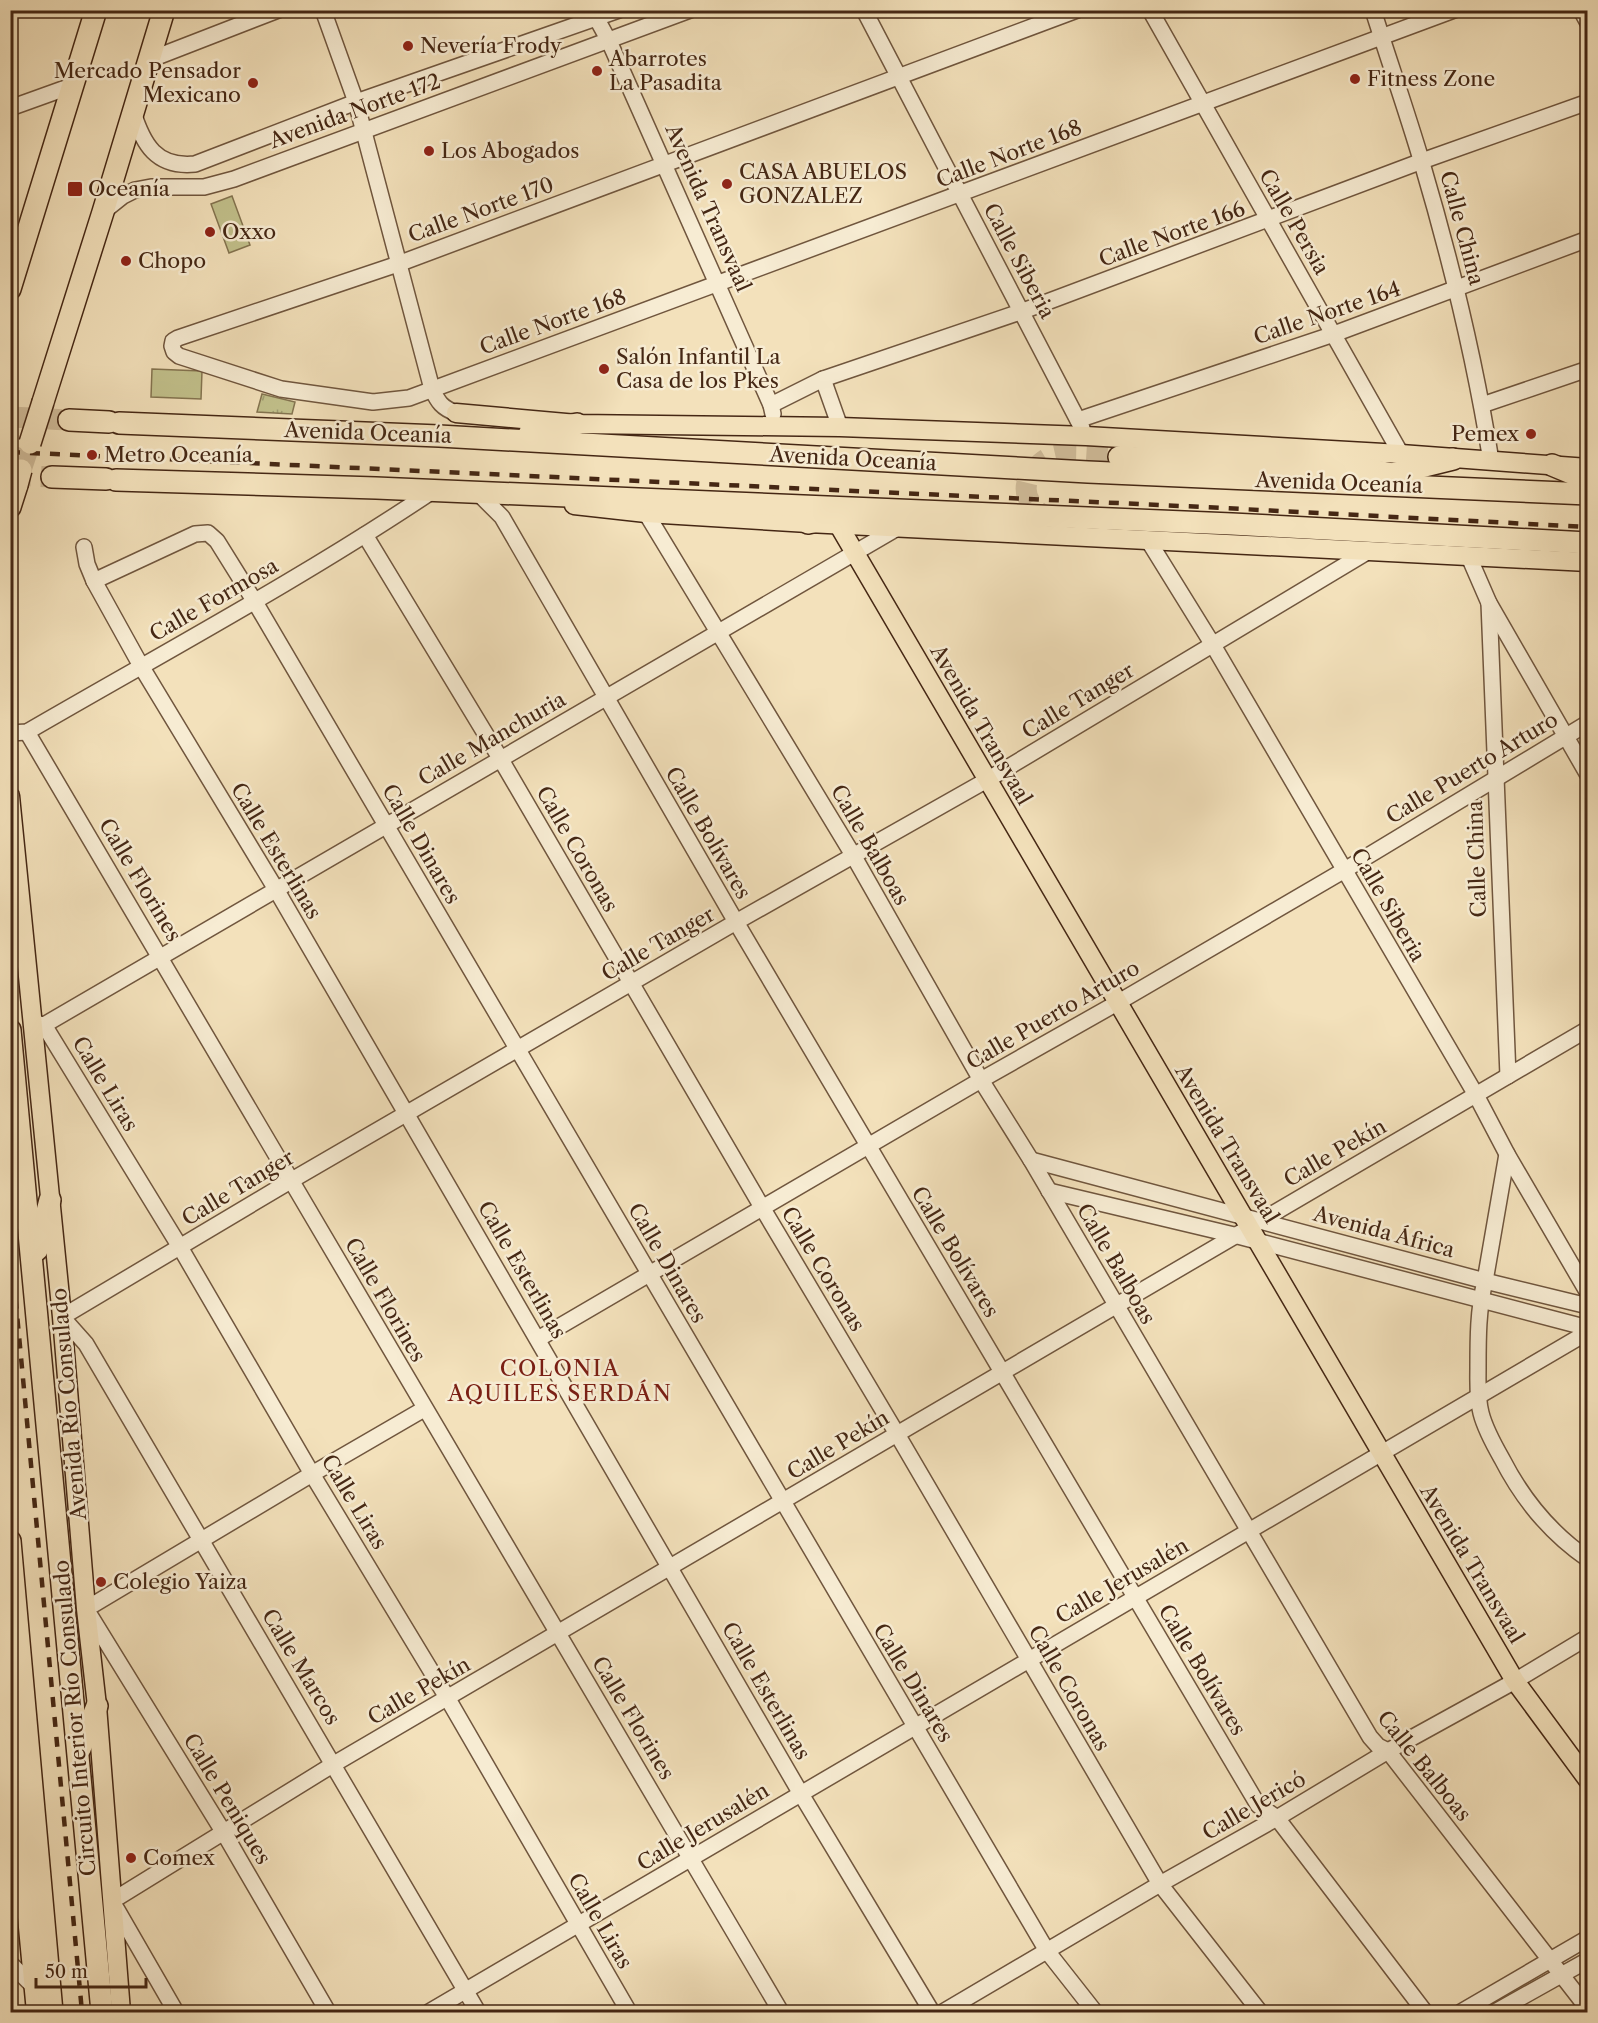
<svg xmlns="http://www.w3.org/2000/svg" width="1598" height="2023" viewBox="0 0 1598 2023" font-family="'Libre Caslon Text',serif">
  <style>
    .grass { fill: #c2c18c; stroke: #847450; stroke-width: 1.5 }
    .park { fill: url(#park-tufts); stroke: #847450; stroke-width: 1.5 }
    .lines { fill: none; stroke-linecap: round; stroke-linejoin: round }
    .highway-tunnel { stroke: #d0bc9a; stroke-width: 21; stroke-dasharray: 21 10; stroke-linecap: butt }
    .minor-casing { stroke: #70563e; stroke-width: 18 }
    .major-casing { stroke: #452714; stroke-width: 21 }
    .highway-casing { stroke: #452714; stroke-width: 24 }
    .minor { stroke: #f7ecd3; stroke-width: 15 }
    .major { stroke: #f3e1bb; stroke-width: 18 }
    .highway { stroke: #f3e1bb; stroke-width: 21 }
    .rail { stroke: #452714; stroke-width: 4.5; stroke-dasharray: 10 10; stroke-linecap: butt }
    .highway-bridge-casing { stroke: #452714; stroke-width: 24; stroke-linecap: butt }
    .highway-bridge { stroke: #f3e1bb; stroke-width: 21 }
    .poi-dot { fill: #8f2418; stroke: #f7ecd3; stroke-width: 2 }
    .labels { text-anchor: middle; stroke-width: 5; stroke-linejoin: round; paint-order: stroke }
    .poi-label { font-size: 21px; fill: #452714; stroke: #f7ecd3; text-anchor: start }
    .street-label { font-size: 21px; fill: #452714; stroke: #f7ecd3 }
    .neighbourhood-label { font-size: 22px; letter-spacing: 1.5px; fill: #7a1f14; stroke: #f7ecd3 }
  </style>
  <defs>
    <pattern id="park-tufts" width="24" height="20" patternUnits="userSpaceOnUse" patternTransform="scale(1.5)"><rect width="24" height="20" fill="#c2c18c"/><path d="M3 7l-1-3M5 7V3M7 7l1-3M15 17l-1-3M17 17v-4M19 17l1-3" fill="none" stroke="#9f9d71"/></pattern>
  </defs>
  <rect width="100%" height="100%" fill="#f3e1bb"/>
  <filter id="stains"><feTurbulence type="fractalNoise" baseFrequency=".00333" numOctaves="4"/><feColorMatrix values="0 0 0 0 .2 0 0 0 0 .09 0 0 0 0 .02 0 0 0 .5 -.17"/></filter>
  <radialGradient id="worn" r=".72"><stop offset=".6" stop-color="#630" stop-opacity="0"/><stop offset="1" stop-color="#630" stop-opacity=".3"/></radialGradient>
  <g class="grass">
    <polygon points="232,196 250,245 229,253 211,204"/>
    <polygon points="152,369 202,371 201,399 151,397"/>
  </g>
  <polygon class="park" points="262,394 295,402 292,414 257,412"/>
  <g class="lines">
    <g class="highway-tunnel">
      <polyline points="10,417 69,420"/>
      <polyline points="21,470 30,443"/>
      <polyline points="10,475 52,477"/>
      <path d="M 1055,521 C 1032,513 1015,490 1035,469 C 1040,463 1046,458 1053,456 C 1071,451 1100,456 1119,457"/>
    </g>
    <defs>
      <g id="minor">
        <path d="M 323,10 L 356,102 L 432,389 C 438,402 442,408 456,413"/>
        <polyline points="864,10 1082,428"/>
        <polyline points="1077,10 398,264 178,338 173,341 172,346 174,352 179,356 281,389 373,402 409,398 1454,10"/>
        <polyline points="1150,10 1401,454"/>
        <path d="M 1373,10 C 1389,61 1407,112 1422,163 C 1451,261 1475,360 1491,461"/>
        <polyline points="1581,10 1588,23"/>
        <polyline points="593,12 609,41 771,405 773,414"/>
        <polyline points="149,60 278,10"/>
        <polyline points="10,108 74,85"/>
        <path d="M 133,112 C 143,144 156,168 195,164 L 356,102 L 619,10"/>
        <polyline points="103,212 123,196 135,190 151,187 204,187 234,179 690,10"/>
        <polyline points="823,379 840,427"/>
        <polyline points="771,405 823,379 1023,311 1422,161 1588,102"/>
        <polyline points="1482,405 1588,369"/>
        <polyline points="1078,420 1334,334 1588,239"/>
        <polyline points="477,492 502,517 736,922 1258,1805 1277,1818 1425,2012"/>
        <polyline points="646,513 853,855 981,1080 1031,1160 1370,1737 1378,1746 1388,1751 1588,2009"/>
        <polyline points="365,535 500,758 763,1209 897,1434 1160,1884 1260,2012"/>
        <polyline points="1148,540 1213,645 1476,1095 1507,1154 1588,1293"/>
        <polyline points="84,547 87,564 94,581 141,666 277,891 801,1794 932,2012"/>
        <polyline points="1469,557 1489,603 1588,775"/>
        <polyline points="94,581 195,534 208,533 217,541 255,602 1047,1951 1095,2012"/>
        <polyline points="1489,603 1508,1076"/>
        <polyline points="27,732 781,2012"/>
        <path d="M 10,733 L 27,732 C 163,653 303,578 434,490"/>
        <polyline points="33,1023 44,1025 180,1247 312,1474 448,1699 629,2012"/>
        <polyline points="44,1025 899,527"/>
        <path d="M 1507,1154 L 1485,1281 C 1478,1310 1478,1338 1478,1367 C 1478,1383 1477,1398 1481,1413 C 1485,1429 1494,1445 1502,1459 C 1523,1500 1550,1533 1588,1559"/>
        <polyline points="1031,1160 1485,1281 1588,1306"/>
        <polyline points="1049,1191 1234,1235 1588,1328"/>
        <polyline points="538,1339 981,1080 1117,1003 1343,871 1588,723"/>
        <polyline points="10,1963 33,1986"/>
        <polyline points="176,2012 112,1901 334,1764 1588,1029"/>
        <polyline points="328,2012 224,1833 86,1609 312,1474 424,1409"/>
        <polyline points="429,2012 1588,1332"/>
        <polyline points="478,2012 86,1344 62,1317 292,1180 736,922 987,780 1367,552"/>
        <polyline points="943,2012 1160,1884 1277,1818 1388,1751 1515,1681 1588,1637"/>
        <polyline points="1461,2012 1588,1938"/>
        <polyline points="1495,2012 1588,1960"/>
      </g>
      <g id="major">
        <polyline points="456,413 577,424 840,427 1086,436 1401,454 1588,468"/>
        <polyline points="574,505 646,513 808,523 1588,562"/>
        <polyline points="838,524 1515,1681 1588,1780"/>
        <polyline points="10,796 62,1317 86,1609 97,1706 121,2012"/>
        <polyline points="10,1737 36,2012"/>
      </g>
      <g id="highway">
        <polyline points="10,289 96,10"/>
        <polyline points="43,402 103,212 164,10"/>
        <polyline points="69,420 109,422"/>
        <polyline points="119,423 439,436 1088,472 1588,494"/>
        <polyline points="530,432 577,424"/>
        <polyline points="1119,457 1350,466 1398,475"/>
        <polyline points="1552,465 1588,480"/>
        <polyline points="1384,476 1453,459"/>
        <polyline points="52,477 106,479"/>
        <polyline points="116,480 376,488 1232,524 1588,543"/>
        <polyline points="10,507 17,485"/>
        <polyline points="808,523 840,516"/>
        <polyline points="10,1030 102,2012"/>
        <polyline points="37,1250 50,1200"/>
        <polyline points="10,1541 52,2012"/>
        <polyline points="80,1749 97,1706"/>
      </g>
    </defs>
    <use href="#minor" class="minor-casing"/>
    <use href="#major" class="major-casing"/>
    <use href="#highway" class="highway-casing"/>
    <use href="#minor" class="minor"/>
    <use href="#major" class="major"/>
    <use href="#highway" class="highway"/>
    <g class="rail">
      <polyline points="10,452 1203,507 1588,527"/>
      <polyline points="10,1239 82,2012"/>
    </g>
    <defs>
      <g id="highway-bridge">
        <polyline points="30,443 43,402"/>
        <polyline points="17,485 21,470"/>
      </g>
    </defs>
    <use href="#highway-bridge" class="highway-bridge-casing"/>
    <use href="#highway-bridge" class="highway-bridge"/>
  </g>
  <g class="poi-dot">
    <circle cx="408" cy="46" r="6"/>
    <circle cx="597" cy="71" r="6"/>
    <circle cx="1355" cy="79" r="6"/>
    <circle cx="253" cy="83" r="6"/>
    <circle cx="429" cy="151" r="6"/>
    <circle cx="727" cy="184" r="6"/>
    <rect x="67" y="181" width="16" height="16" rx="3"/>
    <circle cx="210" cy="232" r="6"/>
    <circle cx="126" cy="261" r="6"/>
    <circle cx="604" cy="369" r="6"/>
    <circle cx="1531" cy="434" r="6"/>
    <circle cx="92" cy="455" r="6"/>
    <circle cx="101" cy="1582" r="6"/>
    <circle cx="131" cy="1858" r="6"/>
  </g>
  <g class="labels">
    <g class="poi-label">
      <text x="420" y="53">Nevería Frody</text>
      <text x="609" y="66">Abarrotes<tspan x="609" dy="24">La Pasadita</tspan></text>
      <text x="241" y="78" text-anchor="end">Mercado Pensador<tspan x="241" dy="24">Mexicano</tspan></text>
      <text x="1367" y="86">Fitness Zone</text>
      <text x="441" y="158">Los Abogados</text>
      <text x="739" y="179">CASA ABUELOS<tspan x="739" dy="24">GONZALEZ</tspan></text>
      <text x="88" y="196">Oceanía</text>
      <text x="222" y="239">Oxxo</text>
      <text x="138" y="268">Chopo</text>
      <text x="616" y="364">Salón Infantil La<tspan x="616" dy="24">Casa de los Pkes</tspan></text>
      <text x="1519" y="441" text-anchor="end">Pemex</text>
      <text x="104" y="462">Metro Oceanía</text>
      <text x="113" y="1589">Colegio Yaiza</text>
      <text x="143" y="1865">Comex</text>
    </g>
    <g class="street-label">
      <text transform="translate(355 111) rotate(-20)" y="7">Avenida Norte 172</text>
      <text transform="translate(1009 154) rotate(-21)" y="7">Calle Norte 168</text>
      <text transform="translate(708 208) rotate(66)" y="7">Avenida Transvaal</text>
      <text transform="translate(481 210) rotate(-20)" y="7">Calle Norte 170</text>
      <text transform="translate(1294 222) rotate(60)" y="7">Calle Persia</text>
      <text transform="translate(1462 228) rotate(75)" y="7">Calle China</text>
      <text transform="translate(1172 234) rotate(-20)" y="7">Calle Norte 166</text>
      <text transform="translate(1019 261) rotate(62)" y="7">Calle Siberia</text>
      <text transform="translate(1327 313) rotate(-19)" y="7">Calle Norte 164</text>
      <text transform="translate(553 322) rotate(-20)" y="7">Calle Norte 168</text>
      <text transform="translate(368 433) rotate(2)" y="7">Avenida Oceanía</text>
      <text transform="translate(853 459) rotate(3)" y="7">Avenida Oceanía</text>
      <text transform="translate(1339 483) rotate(2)" y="7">Avenida Oceanía</text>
      <text transform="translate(214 600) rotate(-30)" y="7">Calle Formosa</text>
      <text transform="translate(1078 701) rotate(-31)" y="7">Calle Tanger</text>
      <text transform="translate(981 725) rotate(60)" y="7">Avenida Transvaal</text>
      <text transform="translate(492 739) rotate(-30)" y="7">Calle Manchuria</text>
      <text transform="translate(1472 768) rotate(-31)" y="7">Calle Puerto Arturo</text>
      <text transform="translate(708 833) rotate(60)" y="7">Calle Bolívares</text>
      <text transform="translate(421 844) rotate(60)" y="7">Calle Dinares</text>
      <text transform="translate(870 845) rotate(60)" y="7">Calle Balboas</text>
      <text transform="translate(577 849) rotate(60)" y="7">Calle Coronas</text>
      <text transform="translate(276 851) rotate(59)" y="7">Calle Esterlinas</text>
      <text transform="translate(1477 859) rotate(-92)" y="7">Calle China</text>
      <text transform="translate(140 880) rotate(59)" y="7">Calle Florines</text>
      <text transform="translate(1388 905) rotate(60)" y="7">Calle Siberia</text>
      <text transform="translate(658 944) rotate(-30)" y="7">Calle Tanger</text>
      <text transform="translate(1053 1015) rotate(-30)" y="7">Calle Puerto Arturo</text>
      <text transform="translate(105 1084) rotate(59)" y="7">Calle Liras</text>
      <text transform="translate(1227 1144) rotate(59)" y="7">Avenida Transvaal</text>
      <text transform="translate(1335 1153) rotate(-30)" y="7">Calle Pekín</text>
      <text transform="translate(238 1188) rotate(-31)" y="7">Calle Tanger</text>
      <text transform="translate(1384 1232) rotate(15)" y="7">Avenida África</text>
      <text transform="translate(955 1252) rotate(59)" y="7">Calle Bolívares</text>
      <text transform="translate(667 1263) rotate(60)" y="7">Calle Dinares</text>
      <text transform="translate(1116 1264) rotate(60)" y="7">Calle Balboas</text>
      <text transform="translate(823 1269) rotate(59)" y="7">Calle Coronas</text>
      <text transform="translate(522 1270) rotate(60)" y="7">Calle Esterlinas</text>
      <text transform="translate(385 1300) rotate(60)" y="7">Calle Florines</text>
      <text transform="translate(69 1404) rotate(-95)" y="7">Avenida Río Consulado</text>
      <text transform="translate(838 1445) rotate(-31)" y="7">Calle Pekín</text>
      <text transform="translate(354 1502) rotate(59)" y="7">Calle Liras</text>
      <text transform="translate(1472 1564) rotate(59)" y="7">Avenida Transvaal</text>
      <text transform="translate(1122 1581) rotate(-30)" y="7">Calle Jerusalén</text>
      <text transform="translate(301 1667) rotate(59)" y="7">Calle Marcos</text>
      <text transform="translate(1202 1670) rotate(59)" y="7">Calle Bolívares</text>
      <text transform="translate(913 1683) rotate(59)" y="7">Calle Dinares</text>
      <text transform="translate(1069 1688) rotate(60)" y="7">Calle Coronas</text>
      <text transform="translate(419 1691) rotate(-30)" y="7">Calle Pekín</text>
      <text transform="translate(766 1691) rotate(60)" y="7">Calle Esterlinas</text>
      <text transform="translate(75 1718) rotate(-95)" y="7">Circuito Interior Río Consulado</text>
      <text transform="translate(633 1718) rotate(59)" y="7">Calle Florines</text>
      <text transform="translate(1424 1766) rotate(51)" y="7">Calle Balboas</text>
      <text transform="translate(227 1799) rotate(59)" y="7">Calle Peniques</text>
      <text transform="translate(1254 1806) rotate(-30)" y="7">Calle Jericó</text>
      <text transform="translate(703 1827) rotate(-31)" y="7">Calle Jerusalén</text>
      <text transform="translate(600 1921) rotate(60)" y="7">Calle Liras</text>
    </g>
    <g class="neighbourhood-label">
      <text x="560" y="1376">COLONIA<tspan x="560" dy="25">AQUILES SERDÁN</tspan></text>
    </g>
  </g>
  <rect width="1598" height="2023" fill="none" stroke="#f3e1bb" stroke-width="36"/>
  <rect x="12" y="12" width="1574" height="1999" fill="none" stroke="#452714" stroke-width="3"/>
  <rect x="18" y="18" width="1562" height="1987" fill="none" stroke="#452714" stroke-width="1.5"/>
  <path d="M36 1978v9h110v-9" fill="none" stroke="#452714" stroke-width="3"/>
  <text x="45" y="1978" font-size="18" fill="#452714" stroke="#f7ecd3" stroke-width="4.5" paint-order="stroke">50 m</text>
  <rect width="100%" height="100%" filter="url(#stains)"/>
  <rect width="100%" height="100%" fill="url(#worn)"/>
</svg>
